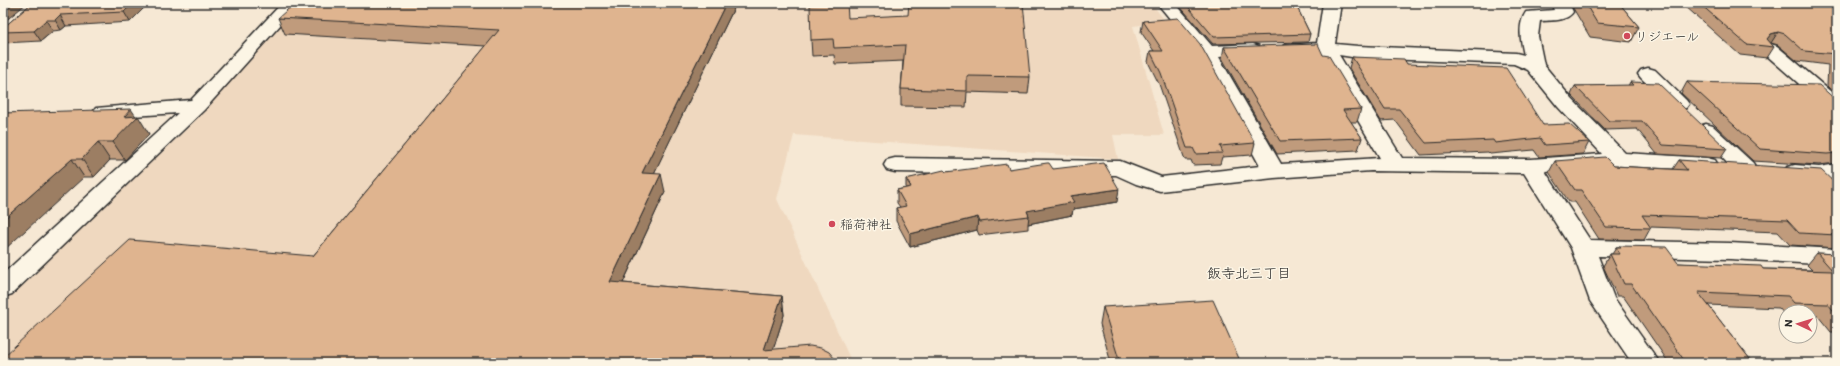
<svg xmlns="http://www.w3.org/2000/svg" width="1840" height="366" viewBox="0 0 1840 366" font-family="Itim,'Klee One',sans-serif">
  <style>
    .built { fill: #efd8bf }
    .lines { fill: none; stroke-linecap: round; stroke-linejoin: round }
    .street-casing { stroke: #2b2b2b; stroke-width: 3 }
    .street { fill: #fcf5e5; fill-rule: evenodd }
    .wall { fill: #c09b7b; stroke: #2b2b2b }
    .shaded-wall { fill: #9c7e64; stroke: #2b2b2b }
    .building { fill: #dfb48f; stroke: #2b2b2b }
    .poi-dot { fill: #d1495b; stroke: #fcf5e5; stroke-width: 1.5 }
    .labels { text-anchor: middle; stroke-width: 3; stroke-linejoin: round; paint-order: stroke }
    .poi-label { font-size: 13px; fill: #2b2b2b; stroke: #fcf5e5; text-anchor: start }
    .neighbourhood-label { font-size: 14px; fill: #2b2b2b; stroke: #fcf5e5 }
  </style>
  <rect width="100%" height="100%" fill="#f6e8d4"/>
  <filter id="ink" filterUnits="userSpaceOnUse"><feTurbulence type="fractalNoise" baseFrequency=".025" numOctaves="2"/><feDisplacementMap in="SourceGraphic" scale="8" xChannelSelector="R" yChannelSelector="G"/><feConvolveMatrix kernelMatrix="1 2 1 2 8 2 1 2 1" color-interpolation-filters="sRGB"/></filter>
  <g filter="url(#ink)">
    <polygon class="built" points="301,3 1151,3 1166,22 1133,26 1164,135 1113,135 1118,159 794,135 777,199 852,363 3,363 3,301 194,122"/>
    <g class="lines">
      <defs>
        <g id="street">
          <polygon points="282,3 300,3 204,110 12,294 3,297 3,274 178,113 103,118 96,116 93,112 96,108 191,100"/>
          <path d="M 1157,3 L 1175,3 L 1212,46 L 1253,44 L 1259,46 L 1262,50 L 1259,54 L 1219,57 L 1281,164 L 1380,158 L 1319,54 L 1290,55 L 1284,53 L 1281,49 L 1284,45 L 1317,43 L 1323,3 L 1341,3 L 1335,44 L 1358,46 L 1516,53 L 1524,55 C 1521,42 1517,25 1526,12 L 1554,10 L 1551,3 L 1569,3 L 1573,12 C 1566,22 1551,20 1540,21 L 1538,36 L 1544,65 L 1572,99 L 1625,153 L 1707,158 L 1715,160 L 1718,165 L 1715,170 L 1707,172 L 1619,166 L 1545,171 L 1590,240 L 1730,243 L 1837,249 L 1837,265 L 1730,259 L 1598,256 L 1614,298 L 1660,363 L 1632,363 L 1590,301 L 1571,248 L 1524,173 L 1371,171 L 1274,178 L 1160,191 L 1136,184 L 1116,175 L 895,172 L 887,170 L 884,165 L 887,160 L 895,158 L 1120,161 L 1161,177 L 1260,166 L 1199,54 ZM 1339,55 L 1358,58 L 1514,64 L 1528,70 L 1558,107 L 1602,154 L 1531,159 L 1402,158 Z"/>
          <polygon points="1771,44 1777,46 1837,97 1837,113 1830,111 1765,54 1762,50 1765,46"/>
          <polygon points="1648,68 1655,70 1686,100 1689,104 1686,108 1679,110 1672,108 1641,78 1638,74 1641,70"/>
          <polygon points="1706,124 1713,126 1753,163 1756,168 1753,173 1745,175 1737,173 1699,134 1696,130 1699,126"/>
          <path d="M 1837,164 L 1837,178 C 1820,181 1804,181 1787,177 L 1784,172 L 1787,167 L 1795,165 L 1819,167 Z"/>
        </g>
      </defs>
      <use href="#street" class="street-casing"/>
      <use href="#street" class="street"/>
    </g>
    <g class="wall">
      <polygon points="32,3 149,3 130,22 66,26 61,30 53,31 41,41 3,43 3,28"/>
      <polygon points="1177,3 1295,3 1310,34 1308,42 1213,44"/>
      <polygon points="1570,3 1619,3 1639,27 1631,42 1590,37"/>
      <polygon points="1687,3 1837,3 1837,96 1827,86 1828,65 1797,61 1778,45 1771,43 1770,43 1774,47 1767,58 1740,55 1685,6"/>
      <polygon points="734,8 654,173 665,192 623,283 782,296 784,315 773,350 835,363 313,256 486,46 285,34 278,18"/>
      <polygon points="848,18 1030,77 1028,94 967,92 966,107 901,106 901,89 903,61 835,64 834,55 812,56 811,40"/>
      <polygon points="1143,21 1255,143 1252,155 1222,157 1220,164 1193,165 1191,160 1185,160 1159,84 1148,62 1150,51 1154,51 1141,32"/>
      <polygon points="1224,47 1323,55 1361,109 1357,122 1351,122 1362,138 1358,150 1277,154 1222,58"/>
      <polygon points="1352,57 1407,64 1543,125 1589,142 1583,154 1539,157 1534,150 1490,154 1488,152 1421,155 1395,120 1381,121 1349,68"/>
      <polygon points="1630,82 1727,149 1721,158 1657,154 1637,129 1605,130 1571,95 1575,86 1628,86"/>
      <polygon points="1687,82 1837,101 1837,163 1819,165 1753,161 1681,93"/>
      <polygon points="3,113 136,116 149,134 125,160 110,160 94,177 84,177"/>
      <polygon points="1679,160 1837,185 1837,248 1790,245 1778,232 1651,227 1644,240 1599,239 1575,202 1569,202 1549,172 1555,161 1614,166 1673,169"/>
      <polygon points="1009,169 1053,169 1117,202 1073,209 1072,215 1028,224 1028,229 979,235 977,230 910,247 896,221 896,208 900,207 897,203 897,190 906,188 906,179 946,172"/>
      <polygon points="1619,246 1678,263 1763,269 1812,270 1807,265 1817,253 1837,254 1837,332 1831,332 1818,316 1810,316 1810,312 1786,312 1786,315 1785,315 1779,308 1708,305 1753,363 1669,363 1623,296 1617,296 1603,266 1610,254 1612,254 1616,248 1618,248"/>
      <polygon points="1103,307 1241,363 1246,363 1111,363 1100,324"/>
    </g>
    <g class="shaded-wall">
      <polygon points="8,3 27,3 3,23 3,7"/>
      <polygon points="133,3 149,3 130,22 124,12"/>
      <polygon points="726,3 734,3 734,8 646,190 642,173"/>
      <polygon points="60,15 66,26 61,30 55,20"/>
      <polygon points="46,20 53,31 41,41 34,31"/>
      <polygon points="1778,32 1771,43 1765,45 1767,39 1771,34"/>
      <polygon points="131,109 137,118 138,116 149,134 125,160 113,142 124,117"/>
      <polygon points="98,142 110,160 94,177 82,159"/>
      <polygon points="72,159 84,177 3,251 3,220"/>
      <polygon points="661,174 665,192 615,300 610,282"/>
      <polygon points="1119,189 1117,202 1073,209 1072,215 1028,224 1029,216 1027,211 1070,196"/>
      <polygon points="978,217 977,230 910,247 910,234"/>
      <polygon points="782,296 784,315 769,363 764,350"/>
    </g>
    <g class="building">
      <polygon points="3,3 8,3 3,7"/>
      <polygon points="32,3 133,3 124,12 60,15 55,20 46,20 34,31 3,32 3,28"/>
      <polygon points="295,3 726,3 642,173 661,174 610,282 782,296 764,350 810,346 821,348 829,352 835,359 835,363 3,363 3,357 130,240 313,256 499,30 278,18"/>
      <polygon points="847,3 848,18 908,15 909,3 1023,3 1030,77 967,76 967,91 901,89 905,45 834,48 833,39 811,40 810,5"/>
      <polygon points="1185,3 1295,3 1310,34 1214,37"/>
      <polygon points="1585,3 1619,3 1639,27 1597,23"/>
      <polygon points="1699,3 1837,3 1837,78 1834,75 1836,54 1804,51 1785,34 1778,32 1771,34 1767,39 1774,47 1746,44"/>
      <polygon points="1178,18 1200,44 1255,143 1220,146 1223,153 1196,154 1193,148 1187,148 1161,73 1150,51 1163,51 1143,21"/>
      <polygon points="1318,44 1323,55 1329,56 1361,109 1343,110 1362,138 1280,141 1224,47"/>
      <polygon points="1352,57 1404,59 1407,64 1506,68 1543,125 1569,124 1589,142 1545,145 1540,138 1495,143 1493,140 1426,143 1399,109 1385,109"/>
      <polygon points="1630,82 1658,83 1727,149 1663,145 1642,121 1609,121 1575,86 1633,85"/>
      <polygon points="1687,82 1819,85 1837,101 1837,121 1833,120 1837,124 1837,153 1827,154 1760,149"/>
      <polygon points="131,109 124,117 138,116 113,142 98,142 82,159 72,159 3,220 3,113"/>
      <polygon points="1605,157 1614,166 1687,170 1679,160 1821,170 1837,185 1837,235 1799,233 1787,220 1642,215 1651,228 1606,227 1581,190 1575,190 1555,161"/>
      <polygon points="1047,163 1049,163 1053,169 1104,163 1119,189 1070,196 1074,202 1027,211 1029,216 980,222 978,217 910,234 896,208 906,206 897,190 911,187 906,179 944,170 946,172 1007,164 1009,169"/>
      <polygon points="1619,246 1666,247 1678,263 1761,266 1763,269 1833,271 1817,253 1837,254 1837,315 1828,304 1794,303 1788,296 1698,292 1753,363 1686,363 1631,284 1624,284 1610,254 1620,254 1616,248 1621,248"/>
      <polygon points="1213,300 1241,363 1246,363 1120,363 1103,307"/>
    </g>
  </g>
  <g class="poi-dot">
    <circle cx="1627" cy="36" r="4"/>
    <circle cx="832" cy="224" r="4"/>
  </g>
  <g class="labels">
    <g class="poi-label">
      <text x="1635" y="41">リジエール</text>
      <text x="840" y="229">稲荷神社</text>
    </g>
    <g class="neighbourhood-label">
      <text x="1249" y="278">飯寺北三丁目</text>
    </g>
  </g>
  <rect width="1840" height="366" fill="none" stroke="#fcf5e5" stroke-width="16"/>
  <rect x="8" y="8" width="1824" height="350" fill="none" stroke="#2b2b2b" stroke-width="1.5" filter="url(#ink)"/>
  <g transform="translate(1798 324) rotate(274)"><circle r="19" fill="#fcf5e5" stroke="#a8a49b"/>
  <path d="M0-3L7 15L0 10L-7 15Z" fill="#d1495b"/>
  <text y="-6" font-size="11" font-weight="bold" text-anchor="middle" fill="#2b2b2b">N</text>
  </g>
</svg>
